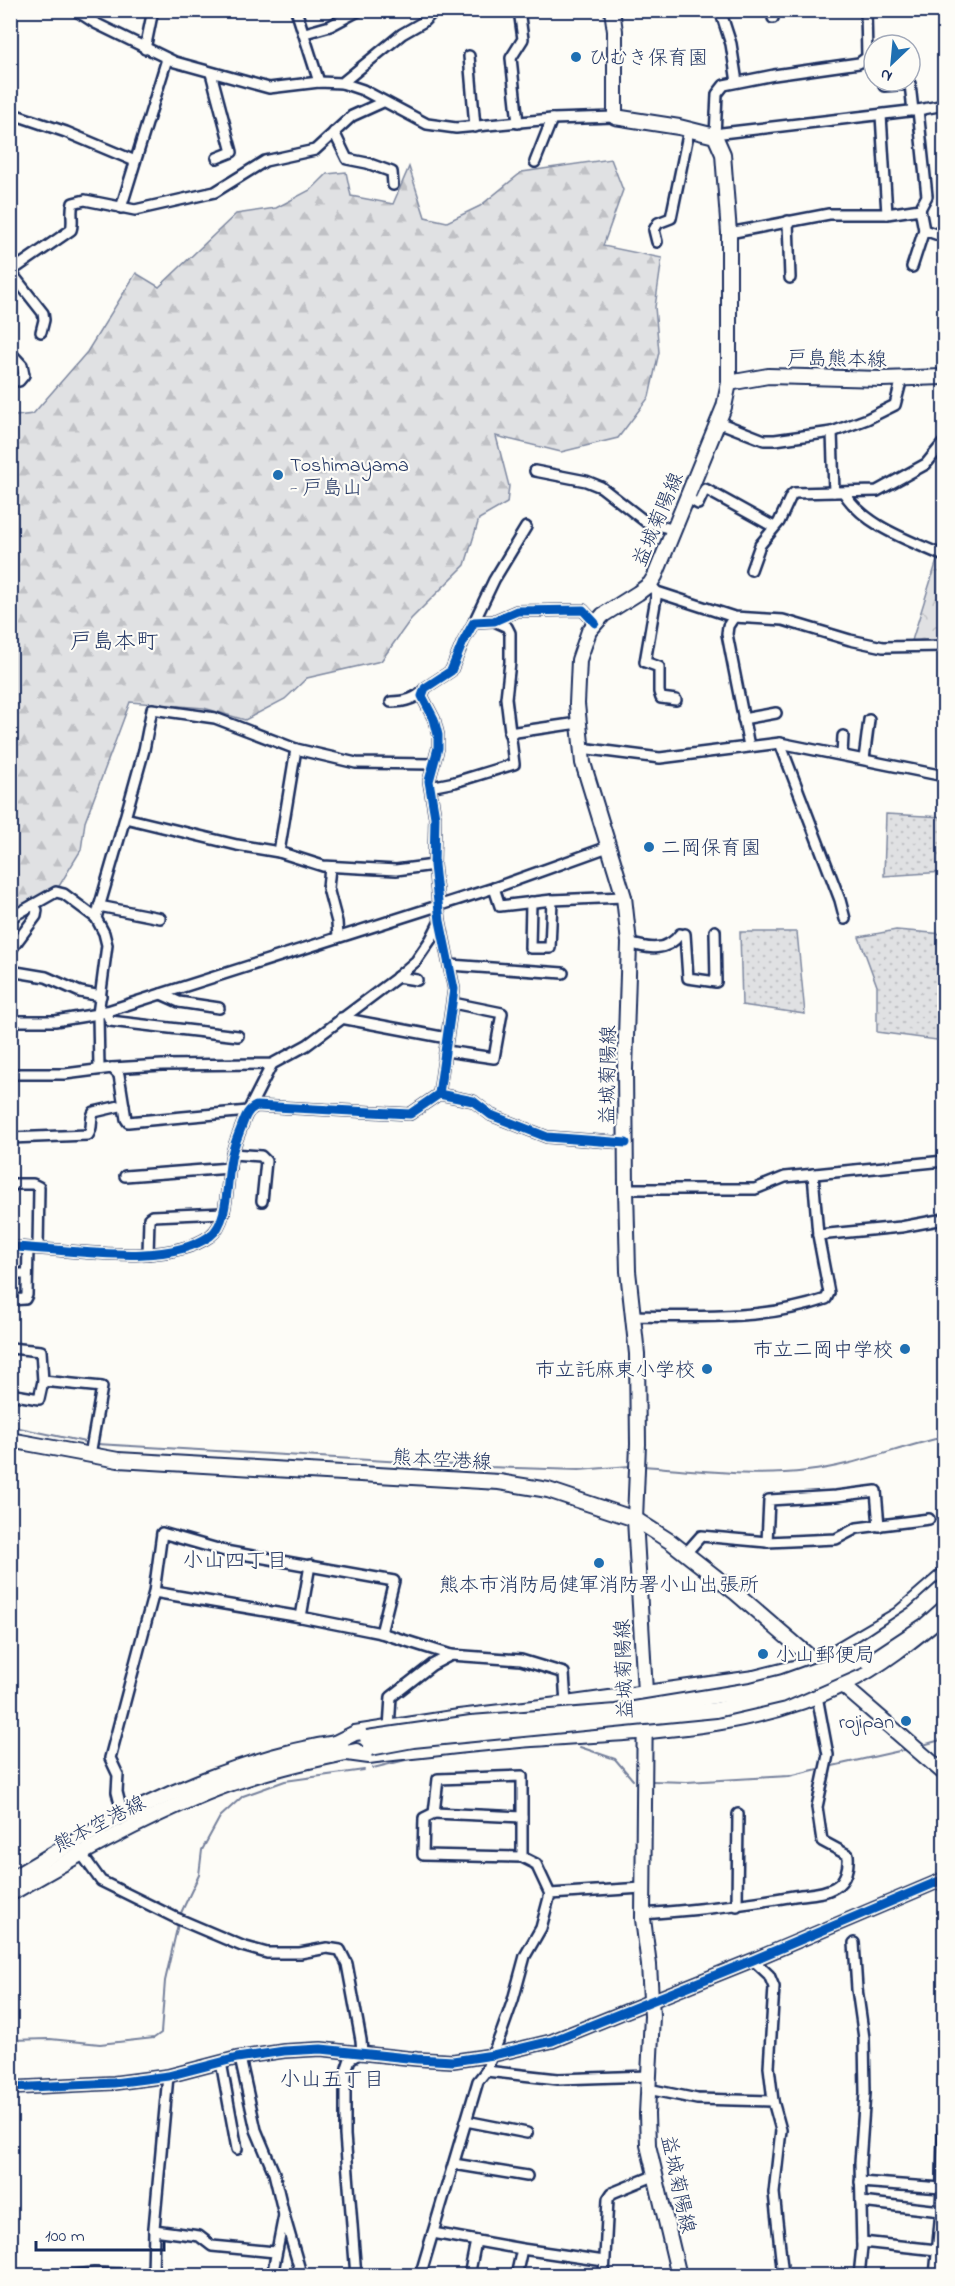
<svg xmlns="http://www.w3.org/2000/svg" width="955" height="2286" viewBox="0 0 955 2286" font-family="'Indie Flower','Klee One',sans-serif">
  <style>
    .grass { fill: url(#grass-dots); stroke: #7e88a0; stroke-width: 1.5 }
    .forest { fill: url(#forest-firs); stroke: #7e88a0; stroke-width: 1.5 }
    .park { fill: url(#park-crowns); stroke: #7e88a0; stroke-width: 1.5 }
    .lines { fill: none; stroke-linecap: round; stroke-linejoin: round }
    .stream { stroke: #76819c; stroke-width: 2 }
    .minor-casing { stroke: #1b2f5e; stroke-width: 14 }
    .tertiary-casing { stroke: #1b2f5e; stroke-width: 16 }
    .secondary-casing { stroke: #1b2f5e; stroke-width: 18 }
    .minor { stroke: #fdfcf7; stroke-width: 9 }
    .tertiary { stroke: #fdfcf7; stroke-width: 12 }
    .secondary { stroke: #fdfcf7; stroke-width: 14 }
    .secondary-bridge-casing { stroke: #1b2f5e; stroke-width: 18; stroke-linecap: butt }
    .secondary-bridge { stroke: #fdfcf7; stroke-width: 14 }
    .cycleway-casing { stroke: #fdfcf7; stroke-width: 13 }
    .cycleway { stroke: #0057b8; stroke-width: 9 }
    .poi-dot { fill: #1f6fb2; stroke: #fdfcf7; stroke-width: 2 }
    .labels { text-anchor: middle; stroke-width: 4.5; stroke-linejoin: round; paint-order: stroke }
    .poi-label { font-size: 20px; fill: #1b2f5e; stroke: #fdfcf7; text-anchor: start }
    .street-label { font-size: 20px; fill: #1b2f5e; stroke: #fdfcf7 }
    .neighbourhood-label { font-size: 21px; fill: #1b2f5e; stroke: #fdfcf7 }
    .quarter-label { font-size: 22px; fill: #1b2f5e; stroke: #fdfcf7 }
  </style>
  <defs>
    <pattern id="grass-dots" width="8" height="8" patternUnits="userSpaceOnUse" patternTransform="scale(1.5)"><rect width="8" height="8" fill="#e0e1e3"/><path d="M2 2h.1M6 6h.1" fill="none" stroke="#c0c1c5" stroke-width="1.8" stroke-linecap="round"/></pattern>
    <pattern id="forest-firs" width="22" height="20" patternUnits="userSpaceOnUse" patternTransform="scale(1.5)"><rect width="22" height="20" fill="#e0e1e3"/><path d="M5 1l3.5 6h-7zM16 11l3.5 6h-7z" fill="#c0c1c5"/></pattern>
    <pattern id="park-crowns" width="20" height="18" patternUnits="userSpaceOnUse" patternTransform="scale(1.5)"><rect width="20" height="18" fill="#e0e1e3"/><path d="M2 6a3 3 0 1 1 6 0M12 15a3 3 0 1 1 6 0" fill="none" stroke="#c0c1c5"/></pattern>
  </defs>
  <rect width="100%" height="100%" fill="#fdfcf7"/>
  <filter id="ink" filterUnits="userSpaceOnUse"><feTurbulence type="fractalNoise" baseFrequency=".0167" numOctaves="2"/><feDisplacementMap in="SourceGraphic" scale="12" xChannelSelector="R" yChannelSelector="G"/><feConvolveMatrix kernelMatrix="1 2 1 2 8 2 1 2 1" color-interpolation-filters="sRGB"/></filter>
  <g filter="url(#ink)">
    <g class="grass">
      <polygon points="886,814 944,817 944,872 884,876"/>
      <polygon points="896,930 944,934 944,1041 877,1032 877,986 859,937"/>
      <polygon points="740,932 797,932 805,1014 742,1005"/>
    </g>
    <polygon class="forest" points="611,159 623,190 603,246 662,258 655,307 659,352 649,397 618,438 561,452 496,436 509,486 507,503 479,519 465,565 411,619 381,661 307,678 285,699 245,720 204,708 130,702 85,822 81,850 58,888 11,912 10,411 16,416 33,414 87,352 136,273 159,287 236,214 276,208 312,189 327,174 346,172 351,196 393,204 409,167 425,217 447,222 480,206 522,172"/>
    <polygon class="park" points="939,554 944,556 944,646 910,647"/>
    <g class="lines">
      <g class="stream">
        <polyline points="10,1426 85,1442"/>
        <polyline points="97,1444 488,1467 579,1470 630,1466"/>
        <path d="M 643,1466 C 697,1470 753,1478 807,1471 C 854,1466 899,1447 944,1437"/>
        <polyline points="923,1745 944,1739"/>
        <polyline points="580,1747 615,1759 633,1780"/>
        <polyline points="470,1751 518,1747"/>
        <polyline points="828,1767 904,1750"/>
        <polyline points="373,1768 414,1758 447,1754"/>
        <polyline points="652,1781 687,1782 789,1776 822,1768"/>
        <polyline points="180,1915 199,1875 202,1850 220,1817 243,1796 285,1781 364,1770"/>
        <polyline points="10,2040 50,2039 100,2044 154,2038 161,2033 165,1981 178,1924"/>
      </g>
      <defs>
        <g id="minor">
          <polyline points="75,10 95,23 175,62 269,88 319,82 342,83 363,90 427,124 456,128 552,119 615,117"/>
          <polyline points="296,10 319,82"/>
          <polyline points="720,10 731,44 737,82"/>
          <polyline points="866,10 867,57 859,63 774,75 724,85 717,94 715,136 722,133 918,110 944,105"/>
          <polyline points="773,18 773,10"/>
          <polyline points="305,33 330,26 360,10"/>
          <polyline points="145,49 153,10"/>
          <polyline points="469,56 475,127"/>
          <polyline points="211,73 232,152 217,158"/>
          <polyline points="342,83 402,34 423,22 435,10"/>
          <polyline points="884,86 910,84 913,111"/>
          <polyline points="10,113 66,132 135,161"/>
          <polyline points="881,115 887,214"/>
          <polyline points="518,123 511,58 523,39 519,10"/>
          <polyline points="334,132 347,159 367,163 392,172 393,185"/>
          <polyline points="535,162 552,119"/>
          <polyline points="121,208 167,59"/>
          <polyline points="920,209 924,230 944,237"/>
          <polyline points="788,221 790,278"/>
          <polyline points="729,233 829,214 887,214 920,209 927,196 918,110"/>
          <polyline points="657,242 654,230 658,223 671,218 689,130"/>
          <polyline points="912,267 924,230"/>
          <polyline points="10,271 43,313 44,320 41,332"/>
          <path d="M 10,272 L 71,230 C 74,222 70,212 73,203 L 85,200 L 135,210 L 215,192 L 265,161 L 315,150 L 352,116 L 383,102"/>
          <polyline points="10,352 22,365 24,375 19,381"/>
          <polyline points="718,422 764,440 775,440 832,432 867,419 895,405 902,378"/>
          <polyline points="832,432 834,492"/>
          <polyline points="535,471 586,481 601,487 646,522 675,530"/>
          <path d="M 844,493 C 866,527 909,540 944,556"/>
          <polyline points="688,498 698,504 705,489 774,527"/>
          <polyline points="751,570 760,545 779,522 791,496 794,493 877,491 926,464 944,442"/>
          <polyline points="650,584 657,592 734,617 783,620 850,640 883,647 944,646"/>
          <polyline points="657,592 645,662 659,667 659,692 661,698 676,700"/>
          <polyline points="734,617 728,626 727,634 749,746"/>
          <polyline points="474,622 494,580 526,527"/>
          <path d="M 391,702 C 403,702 415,700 424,690"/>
          <polyline points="743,719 776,713"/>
          <polyline points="509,733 578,723"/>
          <polyline points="780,743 840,900 845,919"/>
          <polyline points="581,748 660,758 780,743 944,776"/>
          <polyline points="842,755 843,736"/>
          <polyline points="864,759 869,720"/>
          <polyline points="430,787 455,782 514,764 506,698 510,662 510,633 507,627 494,621"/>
          <polyline points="125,818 144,750 152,709 215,718 296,749"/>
          <polyline points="279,852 296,749 356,763 432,764"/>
          <polyline points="330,867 328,888 337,922 338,937"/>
          <polyline points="494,888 500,906 552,900 624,897"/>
          <polyline points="531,902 530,948 550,948 552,900"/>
          <polyline points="99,906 160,918"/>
          <polyline points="10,918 56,892 64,894 96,918"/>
          <polyline points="685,934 688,978 716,982 715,931"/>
          <path d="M 629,943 C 648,949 667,952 680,934"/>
          <polyline points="10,951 36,916 37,910 33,905"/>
          <polyline points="450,965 563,973"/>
          <polyline points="10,971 46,977 80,992 101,996"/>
          <polyline points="397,977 417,980"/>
          <polyline points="161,994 179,1002 219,1008"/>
          <polyline points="106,1011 110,1021 238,1036"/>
          <polyline points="341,1018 447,1038"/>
          <polyline points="10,1021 55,1021 98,1014 494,888 608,847"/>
          <polyline points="446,1051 494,1058 502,1013 453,1003"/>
          <polyline points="112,1068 162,1065 272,1064 307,1045 395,979 416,961 431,939 440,921"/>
          <polyline points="99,1069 98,1014 107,945 104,933 96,918 125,818 237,845 279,852 323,866 396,870 434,865"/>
          <polyline points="10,1074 65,1074 112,1068 119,1075 126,1119 128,1122 248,1111 272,1064"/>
          <polyline points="439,1094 454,989 440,921 434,865 435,817 429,781 438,748 438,735 434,719 422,696 425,688 451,671 463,642 474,622 494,621 517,611 583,610 595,623"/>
          <path d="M 10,1138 L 88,1135 C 94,1127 89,1119 94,1112 L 124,1105"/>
          <polyline points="232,1154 261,1156 266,1161 262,1201"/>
          <polyline points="125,1176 230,1168"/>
          <polyline points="10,1189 13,1184 33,1184 39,1187 38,1248"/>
          <polyline points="626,1189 755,1189 785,1177 944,1161"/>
          <polyline points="818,1235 901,1227 944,1219"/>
          <path d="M 10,1247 C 67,1248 163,1269 210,1236 C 230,1222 226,1177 232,1154 C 234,1145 238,1136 241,1128 C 245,1118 246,1111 256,1106 L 410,1114 L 439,1094 L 473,1101 L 491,1115 L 547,1137 L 626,1143"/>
          <polyline points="148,1254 149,1218 152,1216 224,1213"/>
          <polyline points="10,1274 27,1274"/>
          <polyline points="10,1300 25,1299 27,1295 28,1248"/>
          <path d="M 633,1316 C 696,1317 765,1320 826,1299 L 829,1293 L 818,1235 L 813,1174"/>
          <polyline points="10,1348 41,1351 43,1381 102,1387 90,1455"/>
          <polyline points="10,1394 39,1399 43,1381"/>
          <polyline points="767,1542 769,1500 836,1496 876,1491 879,1526"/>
          <polyline points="686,1553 701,1536 767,1542 836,1539 857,1528 929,1519"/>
          <polyline points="154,1592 301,1617 381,1633 451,1655"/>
          <polyline points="301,1617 310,1565"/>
          <polyline points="389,1728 391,1697 432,1665 451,1655 521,1660 564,1673 566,1704"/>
          <polyline points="434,1813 522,1817"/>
          <polyline points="123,1816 117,1792 118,1775 110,1758 154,1592 162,1533 225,1551 394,1581 381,1633"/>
          <polyline points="78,1849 101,1881 176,1918 242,1946 267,1953 300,1953 327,1948 340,1950 347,1964 361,2040 362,2052 350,2059 347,2068 345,2090 345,2135 356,2276"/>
          <polyline points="550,1894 642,1888"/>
          <polyline points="737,1906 738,1814"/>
          <path d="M 643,1914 C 694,1910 744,1905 794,1896 C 807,1894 824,1894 835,1887 C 846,1881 849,1867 848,1855 L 822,1841 L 817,1807 L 828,1755 L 817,1696"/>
          <polyline points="854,1943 857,1989 864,2038 865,2093 860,2163 862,2247 859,2276"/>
          <polyline points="753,1960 769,1975 774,1987 769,2067 773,2101"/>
          <polyline points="240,2058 256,2130 274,2173 284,2215"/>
          <polyline points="221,2062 237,2149"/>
          <polyline points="486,2071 558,2079 649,2076"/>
          <polyline points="648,2089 697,2099 773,2101 781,2130 774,2193 783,2276"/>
          <polyline points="466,2121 527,2133"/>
          <polyline points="454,2164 527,2176"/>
          <polyline points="860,2182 942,2188"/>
          <polyline points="861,2202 941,2211"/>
          <polyline points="154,2230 199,2236 212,2246 275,2252"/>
          <polyline points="433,2233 522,2249 604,2261"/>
          <polyline points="862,2242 937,2250"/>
          <polyline points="10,2275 11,2276"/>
          <polyline points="65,2276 94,2273 153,2275"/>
          <polyline points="153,2276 154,2228 168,2076"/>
          <polyline points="272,2276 284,2215 300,2270 300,2276"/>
          <polyline points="420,2276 478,2081 486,2071 502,2031 513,2000 525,1956 541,1928 550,1894 536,1864 522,1857 423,1855 424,1818 434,1813 438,1779 522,1776 522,1857"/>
          <polyline points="469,2276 476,2241"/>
          <polyline points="516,2276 522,2249"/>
          <polyline points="604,2276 608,2199 612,2193 656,2175"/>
          <polyline points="935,2276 941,2211 944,2105"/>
        </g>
        <polyline id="tertiary" points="10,2088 114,2083 168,2076 237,2058 284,2051 321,2049 417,2059 453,2061 493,2055 552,2041 753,1960 944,1879"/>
        <g id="secondary">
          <polyline points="612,10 615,31 615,117 679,127 715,136 723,154 729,233 729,383 724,407 655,576 650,584 638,593 603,615 589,631 579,660 577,704 583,763 624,897 629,943 625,1069 626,1189 628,1271 637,1354 638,1444 635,1519 645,1692 643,1919 649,1965 652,2016 647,2114 648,2145 679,2276"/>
          <polyline points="729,383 768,376 882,379 944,377"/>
          <polyline points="10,1440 118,1460 499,1482 548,1490 635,1519 671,1542 736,1593 944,1773"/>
          <polyline points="861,1660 917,1626 944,1602"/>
          <polyline points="335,1743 355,1733 459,1717 566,1704 754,1678 818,1662 898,1615 944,1575"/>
          <path d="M 347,1753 L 369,1756 C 423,1750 478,1743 532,1739 C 637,1731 748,1732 844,1684 C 881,1666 913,1640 944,1614"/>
          <path d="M 10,1879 C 32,1867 52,1854 74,1842 C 154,1797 251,1755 342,1742"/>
          <path d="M 10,1894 C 74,1857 138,1821 206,1793 C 253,1773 305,1761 356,1751"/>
        </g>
      </defs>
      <use href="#minor" class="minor-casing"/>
      <use href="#tertiary" class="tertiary-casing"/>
      <use href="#secondary" class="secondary-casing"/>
      <use href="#minor" class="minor"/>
      <use href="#tertiary" class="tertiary"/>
      <use href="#secondary" class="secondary"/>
      <defs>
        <g id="secondary-bridge">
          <polyline points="367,1738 471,1723 616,1712 751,1690 783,1682 833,1664 865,1646 915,1613 944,1587"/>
          <polyline points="370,1748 413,1740 716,1710 781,1695 861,1660"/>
        </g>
      </defs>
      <use href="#secondary-bridge" class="secondary-bridge-casing"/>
      <use href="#secondary-bridge" class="secondary-bridge"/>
      <defs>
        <g id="cycleway">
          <polyline points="439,1094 454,989 440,921 434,865 435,817 429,781 438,748 438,735 434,719 422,696 425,688 451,671 463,642 474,622 494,621 517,611 583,610 595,623"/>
          <path d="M 10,1247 C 67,1248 163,1269 210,1236 C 230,1222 226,1177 232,1154 C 234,1145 238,1136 241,1128 C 245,1118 246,1111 256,1106 L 410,1114 L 439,1094 L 473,1101 L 491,1115 L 547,1137 L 626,1143"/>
          <polyline points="10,2088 114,2083 168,2076 237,2058 284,2051 321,2049 417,2059 453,2061 493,2055 552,2041 753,1960 944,1879"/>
        </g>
      </defs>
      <use href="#cycleway" class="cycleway-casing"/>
      <use href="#cycleway" class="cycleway"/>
    </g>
  </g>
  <g class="poi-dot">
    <circle cx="576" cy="57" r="6"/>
    <circle cx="278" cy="475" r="6"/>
    <circle cx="649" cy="847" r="6"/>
    <circle cx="905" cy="1349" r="6"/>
    <circle cx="707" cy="1369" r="6"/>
    <circle cx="599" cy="1563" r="6"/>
    <circle cx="763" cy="1654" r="6"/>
    <circle cx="906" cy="1721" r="6"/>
  </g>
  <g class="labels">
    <g class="poi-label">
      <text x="588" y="64">ひむき保育園</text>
      <text x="290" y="471">Toshimayama<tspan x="290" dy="23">- 戸島山</tspan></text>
      <text x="661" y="854">二岡保育園</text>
      <text x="893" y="1356" text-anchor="end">市立二岡中学校</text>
      <text x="695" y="1376" text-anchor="end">市立託麻東小学校</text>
      <text x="599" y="1591" text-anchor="middle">熊本市消防局健軍消防署小山出張所</text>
      <text x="775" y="1661">小山郵便局</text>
      <text x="894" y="1728" text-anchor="end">rojipan</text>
    </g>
    <g class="street-label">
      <text transform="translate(837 358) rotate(1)" y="7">戸島熊本線</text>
      <text transform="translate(657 519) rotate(-67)" y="7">益城菊陽線</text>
      <text transform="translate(607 1075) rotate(-89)" y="7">益城菊陽線</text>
      <text transform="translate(442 1459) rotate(3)" y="7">熊本空港線</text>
      <text transform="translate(623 1669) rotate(-92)" y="7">益城菊陽線</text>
      <text transform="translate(99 1823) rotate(-27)" y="7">熊本空港線</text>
      <text transform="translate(679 2184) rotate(78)" y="7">益城菊陽線</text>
    </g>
    <g class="neighbourhood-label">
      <text x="235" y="1567">小山四丁目</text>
      <text x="332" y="2086">小山五丁目</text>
    </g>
    <g class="quarter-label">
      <text x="114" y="648">戸島本町</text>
    </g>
  </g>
  <rect width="955" height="2286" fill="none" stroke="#fdfcf7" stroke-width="36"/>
  <rect x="18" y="18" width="919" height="2250" fill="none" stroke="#1b2f5e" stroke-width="2" filter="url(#ink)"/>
  <g transform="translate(892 63) rotate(206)"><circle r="28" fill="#fdfcf7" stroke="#a3aaba" stroke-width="1.5"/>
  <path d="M0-4.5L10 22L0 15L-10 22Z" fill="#1f6fb2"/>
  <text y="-9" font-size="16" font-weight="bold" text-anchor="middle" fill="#1b2f5e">N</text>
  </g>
  <path d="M36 2241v9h128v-9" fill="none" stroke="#1b2f5e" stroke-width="3"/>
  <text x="45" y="2241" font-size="18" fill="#1b2f5e" stroke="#fdfcf7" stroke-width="4.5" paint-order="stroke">100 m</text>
</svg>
